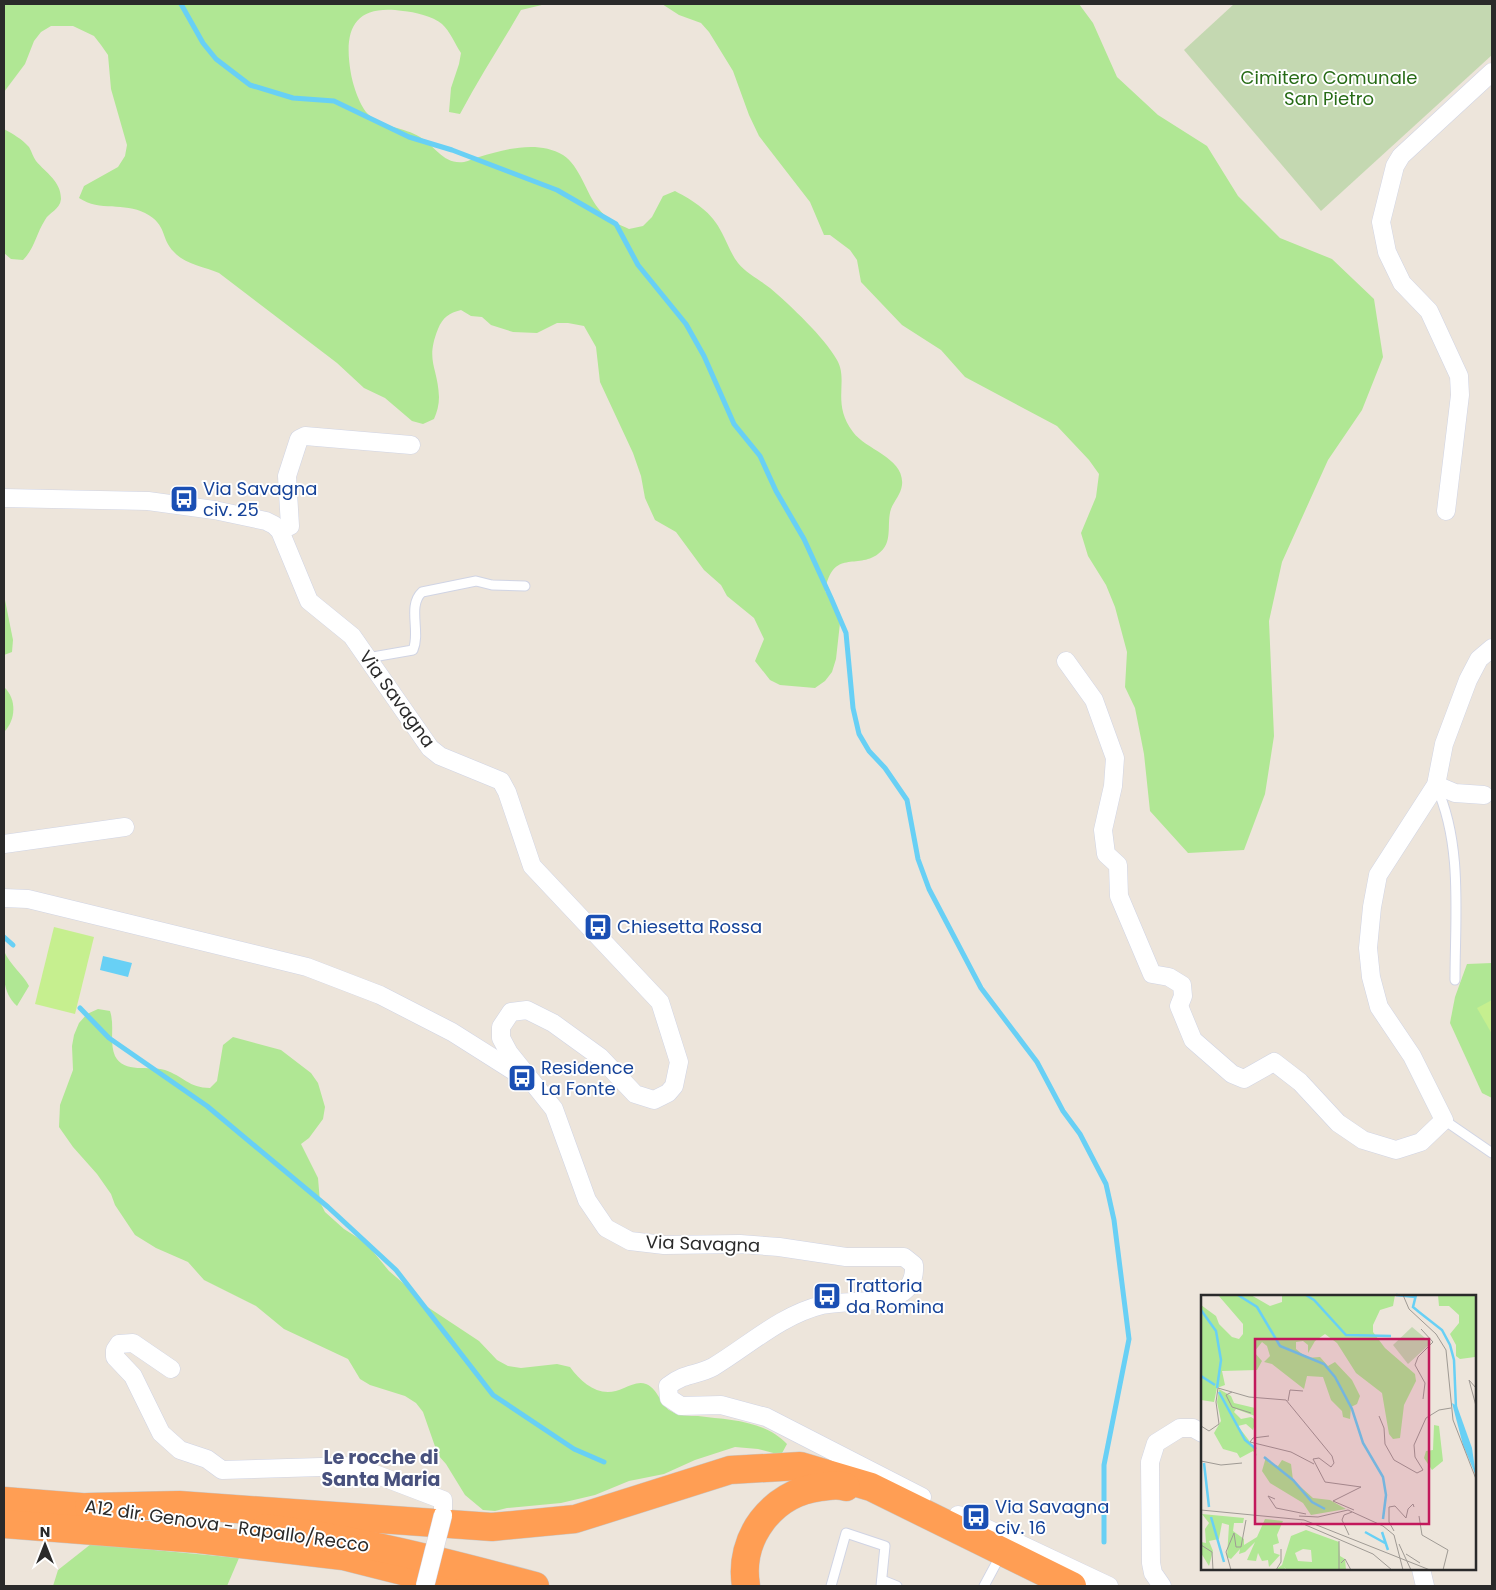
<svg xmlns="http://www.w3.org/2000/svg" width="1496" height="1590" viewBox="0 0 1496 1590" font-family="Poppins,sans-serif">
  <style>
    .green { fill: #b0e794 }
    .cemetery { fill: #c4d8b1 }
    .pitch { fill: #c6ef8f }
    .water { fill: #68d0f5 }
    .lines { fill: none; stroke-linecap: round; stroke-linejoin: round }
    .stream { stroke: #68d0f5; stroke-width: 5 }
    .lane-casing { stroke: #d0d4e4; stroke-width: 11 }
    .street-casing { stroke: #d0d4e4; stroke-width: 19 }
    .highway-casing { stroke: #c8c8c8; stroke-width: 29 }
    .lane { stroke: #fff; stroke-width: 9 }
    .street { stroke: #fff; stroke-width: 18 }
    .highway { stroke: #ff9e54; stroke-width: 28 }
    .street-bridge-casing { stroke: #d0d4e4; stroke-width: 19; stroke-linecap: butt }
    .street-bridge { stroke: #fff; stroke-width: 18 }
    .labels { text-anchor: middle; stroke-width: 4; stroke-linejoin: round; paint-order: stroke }
    .park-label { font-size: 18px; fill: #276b16; stroke: #fff }
    .transit-label { font-size: 18px; fill: #164399; stroke: #fff; text-anchor: start }
    .street-label { font-size: 18px; fill: #2a2a2a; stroke: #fff }
    .neighbourhood-label { font-size: 19px; font-weight: bold; fill: #48517d; stroke: #fff }
    .inset-river { fill: none; stroke: #68d0f5; stroke-width: 2.5 }
    .inset-road { fill: none; stroke: #9f9a94; stroke-width: 1 }
    .view { fill: #c2185b; fill-opacity: 0.15; stroke: #c2185b; stroke-width: 2.5 }
    .inset-edge { fill: none; stroke: #2a2a2a; stroke-width: 2.5 }
  </style>
  <rect width="100%" height="100%" fill="#ede5db"/>
  <g class="green">
    <path d="M 4,4 L 546,4 L 521,10 C 501,45 479,78 460,114 L 449,112 L 451,88 L 459,64 L 461,53 C 455,44 450,31 442,24 C 433,16 414,12 403,11 C 354,4 343,29 351,74 C 353,85 360,107 369,115 C 383,128 404,127 420,137 C 435,146 444,165 464,162 C 469,161 474,158 479,157 C 505,149 538,140 563,155 C 580,166 586,193 598,208 C 606,219 618,224 629,229 L 643,226 L 652,217 L 663,196 L 675,191 C 694,201 712,212 722,233 C 727,242 731,254 738,263 C 746,273 760,280 770,288 C 791,306 824,337 837,360 C 849,381 831,403 853,432 C 866,450 905,458 902,485 C 901,494 894,501 891,509 C 886,524 894,543 878,554 C 857,570 833,548 825,591 L 839,612 L 840,623 L 836,659 L 832,672 L 825,681 L 815,688 L 780,685 L 770,680 L 755,661 L 764,639 L 754,618 L 727,596 L 721,585 L 704,570 L 676,532 L 655,520 L 645,498 L 641,476 L 633,453 L 600,382 L 596,347 L 584,326 L 568,323 L 557,323 L 537,333 L 513,332 L 491,325 L 482,317 L 471,316 L 461,310 C 449,313 443,317 438,329 C 425,361 438,367 439,397 C 439,405 437,412 434,419 L 423,424 L 412,421 L 385,398 L 364,388 L 337,363 L 219,273 C 205,267 184,264 174,252 C 160,238 168,225 145,213 C 124,202 100,212 79,198 L 84,186 L 118,167 L 125,156 L 127,145 L 111,89 L 108,55 L 101,45 L 94,36 L 73,26 L 51,26 L 41,32 L 34,41 L 25,64 L 4,92 Z"/>
    <polygon points="662,4 1079,4 1093,23 1117,77 1158,115 1207,146 1238,196 1280,238 1332,259 1374,299 1383,357 1362,410 1328,460 1282,562 1269,621 1274,736 1265,794 1244,850 1188,853 1150,811 1144,754 1135,708 1125,687 1127,652 1115,607 1106,585 1088,556 1081,533 1096,497 1099,474 1089,460 1057,426 965,377 941,350 902,325 861,282 857,260 850,250 830,235 824,235 810,202 759,136 749,115 733,71 709,32 701,23 679,15"/>
    <path d="M 4,129 C 13,134 22,139 29,147 C 32,152 33,157 36,161 C 46,173 61,181 61,199 C 60,210 49,212 45,220 C 36,234 35,248 23,260 L 11,259 L 4,253 Z"/>
    <polygon points="4,595 13,640 12,652 4,655"/>
    <path d="M 4,687 C 17,699 16,720 4,732 Z"/>
    <path d="M 4,951 C 10,965 22,973 29,986 L 17,1006 C 1,991 4,973 4,951 Z"/>
    <polygon points="1492,963 1492,1098 1482,1093 1450,1023 1455,997 1467,964"/>
    <path d="M 98,1009 L 110,1011 C 115,1026 109,1042 115,1056 C 124,1074 149,1065 165,1070 C 183,1076 189,1088 210,1088 L 217,1081 L 223,1045 L 233,1037 L 281,1050 L 311,1073 L 318,1083 L 325,1107 L 323,1119 L 309,1138 L 301,1144 L 318,1178 L 320,1202 L 325,1212 L 344,1229 L 366,1243 L 389,1271 L 410,1289 L 417,1300 L 479,1341 L 497,1360 L 508,1366 L 521,1368 L 557,1364 L 570,1367 C 583,1385 601,1399 624,1388 C 631,1385 639,1381 646,1384 C 659,1389 660,1406 671,1411 C 679,1416 689,1416 698,1416 C 729,1420 764,1420 787,1444 L 781,1455 L 758,1449 L 735,1447 L 695,1460 L 664,1474 L 629,1481 L 595,1495 L 561,1503 L 507,1508 L 495,1511 L 483,1510 L 465,1495 L 446,1464 L 438,1455 L 423,1412 L 416,1403 L 405,1396 L 370,1385 L 360,1379 L 348,1359 L 284,1329 L 256,1306 L 204,1280 L 188,1262 L 156,1248 L 135,1235 L 115,1205 L 111,1194 L 97,1174 L 73,1147 L 59,1127 L 60,1105 L 73,1070 L 72,1046 L 74,1035 L 79,1023 L 87,1014 Z"/>
    <polygon points="91,1544 239,1558 227,1586 53,1586 58,1570"/>
  </g>
  <polygon class="cemetery" points="1234,4 1492,4 1492,55 1321,211 1184,50"/>
  <g class="pitch">
    <polygon points="54,927 94,937 75,1014 35,1004"/>
    <polygon points="1492,1000 1492,1034 1477,1008"/>
  </g>
  <polygon class="water" points="103,956 132,963 128,977 100,970"/>
  <g class="lines">
    <g class="stream">
      <polyline points="181,4 203,43 216,59 250,85 293,98 334,101 409,137 452,150 557,190 616,224 638,265 686,324 704,356 734,424 760,456 776,491 804,539 831,598 846,633 853,708 859,734 869,751 885,768 907,800 918,859 929,889 981,988 1037,1062 1063,1111 1080,1134 1106,1184 1114,1220 1129,1339 1104,1465 1104,1542"/>
      <polyline points="4,937 13,945"/>
      <polyline points="80,1008 109,1038 207,1106 328,1207 396,1270 493,1395 574,1449 604,1462"/>
    </g>
    <defs>
      <g id="lane">
        <path d="M 367,658 L 413,650 C 421,632 407,606 422,592 L 476,581 L 492,585 L 525,586"/>
        <path d="M 1436,786 C 1463,844 1455,917 1455,980"/>
        <polyline points="1444,1120 1492,1153"/>
        <polyline points="882,1580 897,1586"/>
        <polyline points="831,1586 846,1533 885,1546 881,1586"/>
        <polyline points="984,1586 998,1560"/>
      </g>
      <g id="street">
        <path d="M 4,498 L 148,501 L 214,510 L 266,521 L 274,525 L 280,531 L 309,601 L 352,636 L 430,748 L 440,756 L 501,781 L 507,792 L 532,866 L 660,1002 L 679,1062 L 674,1086 L 668,1093 L 654,1100 L 635,1094 L 600,1057 L 553,1023 L 527,1010 L 511,1012 L 501,1027 L 501,1038 L 509,1053 L 554,1109 L 587,1200 L 606,1228 L 630,1241 L 664,1245 L 740,1244 L 779,1247 L 846,1257 L 904,1257 L 914,1265 C 915,1280 909,1292 893,1297 C 871,1304 845,1300 822,1305 C 781,1315 748,1346 713,1367 C 696,1376 686,1372 668,1386 L 669,1398 L 681,1406 L 721,1405 L 766,1417 L 922,1497"/>
        <polyline points="1446,511 1460,395 1459,376 1429,311 1402,283 1387,252 1381,222 1395,166 1401,156 1492,72"/>
        <polyline points="280,531 290,526 287,476 299,439 305,436 411,445"/>
        <polyline points="1066,661 1094,700 1115,758 1113,786 1103,830 1106,854 1118,865 1119,896 1152,974 1169,977 1182,985 1183,996 1179,1006 1193,1040 1232,1074 1244,1079 1274,1062 1300,1082 1338,1123 1363,1140 1396,1150 1421,1142 1444,1120 1412,1056 1379,1007 1371,977 1368,948 1372,907 1378,875 1436,785 1444,744 1468,680 1479,659 1492,648"/>
        <polyline points="1436,785 1455,793 1484,795"/>
        <polyline points="4,844 125,827"/>
        <polyline points="4,898 28,899 307,967 380,995 452,1032 520,1075"/>
        <polyline points="171,1369 133,1343 119,1344 115,1350 115,1357 133,1376 161,1433 180,1450 207,1459 222,1470 354,1466 443,1500 443,1515"/>
        <polyline points="958,1515 1109,1586"/>
        <polyline points="1421,1569 1425,1586"/>
        <polyline points="1162,1586 1153,1573 1151,1563 1150,1462 1156,1443 1180,1428 1193,1428 1202,1433"/>
      </g>
      <g id="highway">
        <polyline points="4,1501 106,1509"/>
        <polyline points="89,1507 179,1505 492,1527 575,1519 730,1470 800,1466 871,1487 1072,1586"/>
        <polyline points="4,1524 198,1539 343,1556 462,1586"/>
        <path d="M 265,1528 C 357,1539 445,1562 535,1586"/>
        <path d="M 746,1586 C 738,1538 772,1493 820,1487 C 830,1486 837,1484 846,1487"/>
      </g>
    </defs>
    <use href="#lane" class="lane-casing"/>
    <use href="#street" class="street-casing"/>
    <use href="#highway" class="highway-casing"/>
    <use href="#lane" class="lane"/>
    <use href="#street" class="street"/>
    <use href="#highway" class="highway"/>
    <defs>
      <polyline id="street-bridge" points="425,1586 443,1515"/>
    </defs>
    <use href="#street-bridge" class="street-bridge-casing"/>
    <use href="#street-bridge" class="street-bridge"/>
  </g>
  <defs>
    <symbol id="bus-square" viewBox="-11 -11 22 22"><rect x="-9" y="-9" width="18" height="18" rx="4" fill="#1a4fb4" stroke="#fff"/><path d="M-5-6H5V4H4V6H2V4H-2V6H-4V4H-5ZM-3.5-4V0h7V-4ZM-3.5 1.2v1.5H-2V1.2ZM2 1.2v1.5H3.5V1.2Z" fill="#fff"/></symbol>
  </defs>
  <g fill-rule="evenodd">
    <use href="#bus-square" x="168" y="483" width="32" height="32"/>
    <use href="#bus-square" x="582" y="911" width="32" height="32"/>
    <use href="#bus-square" x="506" y="1062" width="32" height="32"/>
    <use href="#bus-square" x="811" y="1280" width="32" height="32"/>
    <use href="#bus-square" x="960" y="1501" width="32" height="32"/>
  </g>
  <g class="labels">
    <g class="park-label">
      <text x="1329" y="84">Cimitero Comunale<tspan x="1329" dy="21">San Pietro</tspan></text>
    </g>
    <g class="transit-label">
      <text x="203" y="495">Via Savagna<tspan x="203" dy="21">civ. 25</tspan></text>
      <text x="617" y="933">Chiesetta Rossa</text>
      <text x="541" y="1074">Residence<tspan x="541" dy="21">La Fonte</tspan></text>
      <text x="846" y="1292">Trattoria<tspan x="846" dy="21">da Romina</tspan></text>
      <text x="995" y="1513">Via Savagna<tspan x="995" dy="21">civ. 16</tspan></text>
    </g>
    <g class="street-label">
      <text transform="translate(397 699) rotate(54)" y="6">Via Savagna</text>
      <text transform="translate(703 1244) rotate(2)" y="6">Via Savagna</text>
      <text transform="translate(227 1526) rotate(8)" y="6">A12 dir. Genova - Rapallo/Recco</text>
    </g>
    <g class="neighbourhood-label">
      <text x="381" y="1464">Le rocche di<tspan x="381" dy="22">Santa Maria</tspan></text>
    </g>
  </g>
  <g transform="translate(1201 1295)">
    <rect width="275" height="275" fill="#ede5db"/>
    <path d="M 17,0 L 50,0 L 69,11 L 81,7 L 81,0 L 194,0 L 192,11 L 179,15 L 172,30 L 172,37 L 184,53 L 214,79 L 215,86 L 203,110 L 199,143 L 192,144 L 188,139 L 181,98 L 155,78 L 136,48 L 124,39 L 114,46 L 107,58 L 107,50 L 102,46 L 95,47 L 95,54 L 106,63 L 119,62 L 127,71 L 134,67 L 151,85 L 159,101 L 156,109 L 150,112 L 149,124 L 142,122 L 141,116 L 130,105 L 122,82 L 106,81 L 103,94 L 71,69 L 63,67 L 69,61 L 66,51 L 61,47 L 53,57 L 61,66 L 56,75 L 21,76 L 24,90 L 16,93 L 13,107 L 0,105 L 0,10 L 15,21 L 18,29 L 31,42 L 38,44 L 42,39 L 42,29 ZM 237,0 L 275,0 L 274,62 L 259,64 L 255,61 L 255,50 L 249,39 L 258,28 L 258,20 L 248,11 L 238,11 ZM 18,94 L 30,101 L 33,108 L 54,113 L 54,121 L 35,114 L 33,117 L 40,124 L 50,122 L 55,125 L 52,135 L 45,129 L 37,131 L 53,152 L 56,161 L 52,156 L 39,163 L 36,158 L 22,154 L 13,138 L 20,126 L 16,107 ZM 233,130 L 238,131 L 242,166 L 231,175 L 223,163 L 225,156 L 232,155 ZM 65,162 L 68,168 L 77,171 L 81,165 L 90,169 L 92,185 L 112,203 L 129,205 L 145,214 L 110,220 L 102,208 L 69,188 L 61,176 ZM 1,219 L 43,223 L 42,228 L 33,228 L 32,236 L 43,244 L 43,250 L 56,242 L 64,224 L 82,226 L 76,240 L 78,248 L 72,250 L 73,258 L 79,260 L 68,272 L 67,265 L 61,266 L 57,258 L 55,266 L 46,265 L 54,247 L 44,257 L 38,259 L 39,254 L 30,264 L 26,262 L 28,230 L 21,228 L 18,244 L 8,246 L 12,256 L 8,271 L 0,258 L 0,247 L 5,248 L 4,234 L 8,228 ZM 105,235 L 138,247 L 139,261 L 144,264 L 145,275 L 86,275 L 83,272 L 85,275 L 74,275 L 81,270 L 90,241 ZM 102,254 L 110,255 L 111,267 L 97,266 L 94,258 Z" fill="#b0e794" fill-rule="evenodd"/>
    <path d="M 211,32 L 230,48 L 207,69 L 192,50 Z" fill="#c4d8b1"/>
    <path d="M 251,108 L 256,111 L 271,153 L 275,181 L 262,150 Z" fill="#68d0f5"/>
    <path class="inset-river" d="M 37,0 L 56,12 L 79,51 L 123,69 L 134,82 L 151,114 L 162,148 L 182,182 L 185,200 L 182,224M 105,0 L 113,5 L 145,40 L 190,41M 195,0 L 214,2M 215,0 L 212,12 L 218,17M 0,15 L 15,36 L 20,65 L 16,93M 218,17 L 241,35 L 249,50 L 253,65 L 255,113M 0,81 L 14,90M 18,97 L 44,145 L 55,154M 63,162 L 92,185 L 111,207 L 124,214M 3,168 L 8,212M 10,222 L 23,267M 164,237 L 184,248M 181,237 L 187,255"/>
    <path class="inset-road" d="M 202,0 L 208,14 L 235,39 L 245,55 L 252,125 L 275,184M 220,34 L 232,47 L 217,62 L 214,70 L 224,88 L 222,104M 275,93 L 268,85 L 275,111M 31,97 L 25,100 L 31,112 L 50,118M 87,106 L 89,95 L 102,96M 178,121 L 183,133 L 184,149 L 193,165 L 216,178 L 222,175 L 214,162 L 213,150 L 225,123 L 238,115 L 250,113M 0,131 L 8,136 L 18,129 L 15,107 L 17,93 L 48,102 L 85,105 L 131,161 L 133,168 L 130,172 L 118,163 L 112,164 L 124,187 L 160,192 L 132,206 L 153,215M 68,141 L 52,143 L 49,147 L 90,157 L 113,169M 0,166 L 20,170 L 41,168M 74,204 L 67,201 L 75,213 L 105,219M 0,215 L 103,225 L 229,275M 98,221 L 117,222 L 147,215 L 182,231 L 193,240 L 202,275M 218,221 L 221,240 L 247,255 L 242,275M 100,228 L 172,259 L 191,275M 193,236 L 188,227 L 188,212 L 194,211 L 205,223 L 207,214 L 212,209 L 213,212M 148,240 L 141,225 L 143,220 L 151,217M 198,249 L 210,275M 0,250 L 11,257 L 12,275M 205,259 L 219,268M 140,268 L 144,264 L 150,275M 30,275 L 25,257 L 33,238 L 35,252 L 40,252 L 45,225M 75,275 L 80,267 L 80,254M 138,275 L 138,246"/>
    <path class="view" d="M 54,44 L 228,44 L 228,229 L 54,229 Z"/>
    <rect width="275" height="275" class="inset-edge"/>
  </g>
  <rect width="1496" height="1590" fill="none" stroke="#2a2a2a" stroke-width="10"/>
  <g transform="translate(45 1545)" stroke="#ffffff" stroke-width="4" paint-order="stroke">
  <path d="M0-4L9 19L0 12L-9 19Z" fill="#2a2a2a"/>
  <text y="-8" font-size="14" font-weight="bold" text-anchor="middle" fill="#2a2a2a">N</text>
  </g>
</svg>
